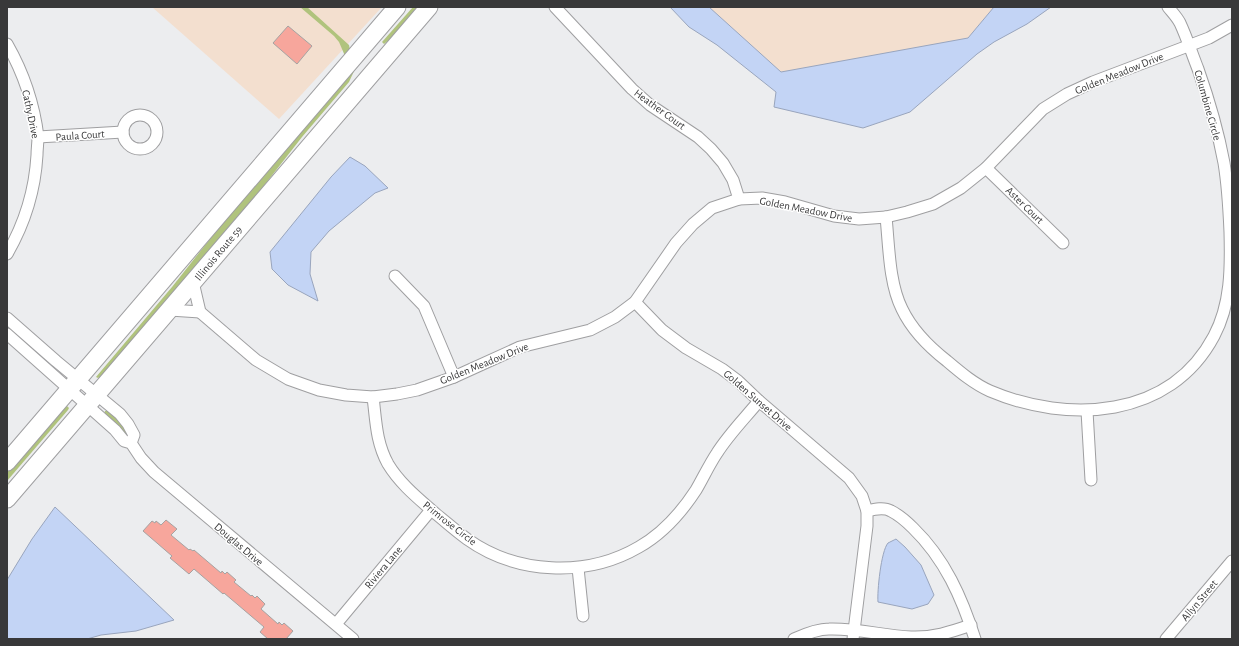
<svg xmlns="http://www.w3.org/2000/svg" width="1239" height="646" viewBox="0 0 1239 646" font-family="'Alegreya Sans',sans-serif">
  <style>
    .commercial { fill: #f3dfcf }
    .green { fill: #b0c37d }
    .water { fill: #c3d4f5; stroke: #99a5bd }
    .building { fill: #f7a69c; stroke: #a5a3a2 }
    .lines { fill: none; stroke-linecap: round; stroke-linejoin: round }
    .street-casing { stroke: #9f9fa1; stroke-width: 13 }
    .primary-casing { stroke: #9f9fa1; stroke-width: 19 }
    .street { stroke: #fff; stroke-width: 11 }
    .primary { stroke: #fff; stroke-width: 17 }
    .labels { text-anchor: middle; stroke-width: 3; stroke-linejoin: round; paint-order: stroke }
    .street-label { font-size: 11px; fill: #383839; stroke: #fff }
  </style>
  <rect width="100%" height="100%" fill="#ecedef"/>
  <g class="commercial">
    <polygon points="152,7 382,7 279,119"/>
    <polygon points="709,7 994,7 968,38 781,72"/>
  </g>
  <g class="green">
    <polygon points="300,7 307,7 349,45 350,50 345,56 339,42 334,36"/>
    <polygon points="413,7 420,7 389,40 384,44 382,42"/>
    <polygon points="353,67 355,69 349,82 302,137 235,223 105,374 98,378 96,377 172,287 221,225"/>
    <polygon points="67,406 69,408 68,410 7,481 7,472 56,415"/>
    <polygon points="105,411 108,411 119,420 129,433 129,438 104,415"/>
  </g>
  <g class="water">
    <polygon points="670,7 709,7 781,72 968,38 994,7 1051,7 1027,24 994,42 977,54 910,112 863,128 774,107 776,92 717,45 689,27"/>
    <polygon points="350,157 365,166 388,188 375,193 329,231 311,252 310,274 318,301 288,285 272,269 270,252 331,177"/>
    <polygon points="55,507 174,620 136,631 101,635 87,639 7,639 7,580 32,539"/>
    <path d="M 896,539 L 905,547 L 921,565 L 934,595 L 928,604 L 912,609 L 878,602 C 877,592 881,551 888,543 C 890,542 894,540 896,539 Z"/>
  </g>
  <g class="building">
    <polygon points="288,26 312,46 297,64 273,43"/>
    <polygon points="166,520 177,529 171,535 189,550 190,549 193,551 194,550 221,573 222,571 225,574 227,572 236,580 234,582 251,596 252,595 255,598 257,596 265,604 261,609 278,624 279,622 282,625 284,623 293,631 286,639 268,639 260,632 264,627 224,593 223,594 194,569 189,574 170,558 172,556 143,531 152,521 155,523 156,521 161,525"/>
  </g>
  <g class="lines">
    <defs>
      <g id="street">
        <polyline points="555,7 632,89 650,105 698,137 711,149 723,163 733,180 739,199"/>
        <path d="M 7,44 C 23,72 34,104 38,137 C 38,143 37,149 37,155 C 35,190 25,223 7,254"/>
        <circle cx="140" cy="132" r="17"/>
        <polyline points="38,137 123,132"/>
        <polyline points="986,168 1063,243"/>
        <path d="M 886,217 C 889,246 889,283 902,309 C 912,330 929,347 947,361 C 960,372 974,384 990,391 C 1068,424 1170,419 1214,336 C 1231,304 1231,268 1230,232 C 1229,209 1228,187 1224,163 C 1218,131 1209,100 1198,69 C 1192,54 1187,38 1180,23 C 1177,17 1172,12 1168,7"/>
        <polyline points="395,276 424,306 454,377"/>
        <polyline points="193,282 200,312 256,360 288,379 319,390 346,395 373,397 397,394 417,390 454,377 520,347 590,330 615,317 635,302 676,243 693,224 712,208 739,199 762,198 785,202 834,216 859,219 886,217 907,212 933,204 961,188 986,168 1043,109 1067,94 1093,82 1209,38 1232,25"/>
        <polyline points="635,302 662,330 686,348 722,369 738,381 759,401 849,478 862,496 867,511 867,526 853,639"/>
        <polyline points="170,310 200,312"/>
        <polyline points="7,318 56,361 120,414 128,424 134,435 131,443"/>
        <polyline points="7,334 115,430 124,441 131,443 141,458 154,472 353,639"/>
        <path d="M 373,397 C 376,421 376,442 388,464 C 400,484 419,499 436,514 C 446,522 456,531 467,539 C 516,574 586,578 639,547 C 662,534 681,513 696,490 C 703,478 709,465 717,453 C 729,434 745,418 759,401"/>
        <polyline points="1087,411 1091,480"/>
        <path d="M 867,511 C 875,509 884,507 891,511 C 899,515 907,522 913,528 C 945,559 962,598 975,639"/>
        <polyline points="578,568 583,616"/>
        <polyline points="336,624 431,510"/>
        <path d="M 794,639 C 805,634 817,629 829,629 C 857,628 884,636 911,637 C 932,638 951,632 971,625"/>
        <polyline points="1166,639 1232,561"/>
      </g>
      <g id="primary">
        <polyline points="7,462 397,7"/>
        <polyline points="7,499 429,7"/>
      </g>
    </defs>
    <use href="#street" class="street-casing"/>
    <use href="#primary" class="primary-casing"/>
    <use href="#street" class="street"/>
    <use href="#primary" class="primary"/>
  </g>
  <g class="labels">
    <g class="street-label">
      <text transform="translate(1119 73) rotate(-22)" y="4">Golden Meadow Drive</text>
      <text transform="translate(1208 105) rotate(74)" y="4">Columbine Circle</text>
      <text transform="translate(660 109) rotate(36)" y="4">Heather Court</text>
      <text transform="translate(31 114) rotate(78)" y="4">Cathy Drive</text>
      <text transform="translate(80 135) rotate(-4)" y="4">Paula Court</text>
      <text transform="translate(1025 205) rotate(44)" y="4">Aster Court</text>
      <text transform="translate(806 209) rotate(11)" y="4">Golden Meadow Drive</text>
      <text transform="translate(218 253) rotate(-50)" y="4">Illinois Route 59</text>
      <text transform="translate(484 363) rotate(-22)" y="4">Golden Meadow Drive</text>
      <text transform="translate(758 400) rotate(41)" y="4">Golden Sunset Drive</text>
      <text transform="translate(450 523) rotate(38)" y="4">Primrose Circle</text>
      <text transform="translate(239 544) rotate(40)" y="4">Douglas Drive</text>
      <text transform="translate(383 567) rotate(-50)" y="4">Riviera Lane</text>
      <text transform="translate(1199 600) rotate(-50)" y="4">Allyn Street</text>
    </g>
  </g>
  <rect width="1239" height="646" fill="none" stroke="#383839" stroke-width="16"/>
</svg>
